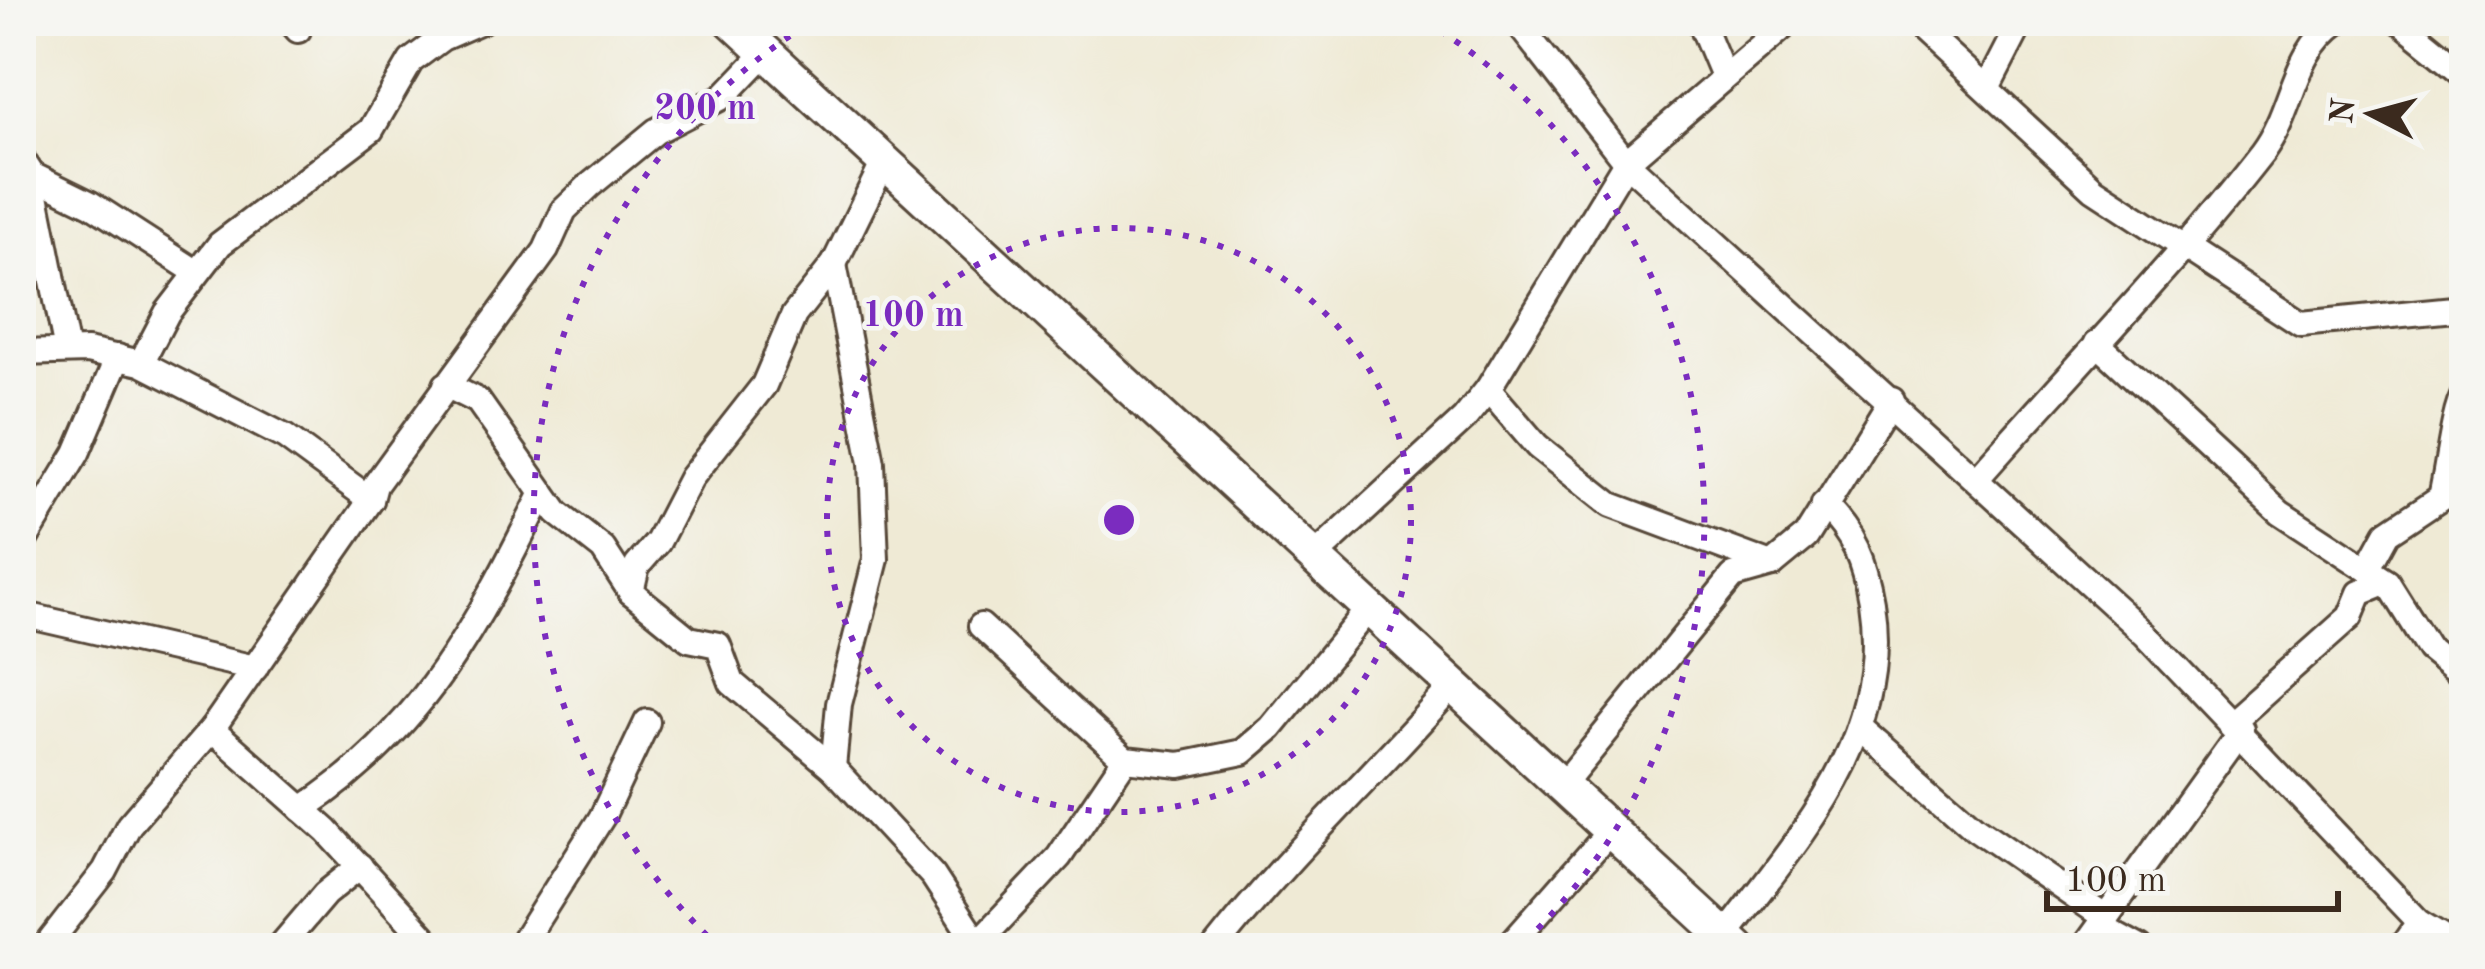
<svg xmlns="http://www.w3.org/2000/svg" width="2485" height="969" viewBox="0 0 2485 969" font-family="'Old Standard TT',serif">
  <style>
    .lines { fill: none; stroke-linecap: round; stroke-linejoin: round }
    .minor-casing { stroke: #564739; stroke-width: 30 }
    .major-casing { stroke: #564739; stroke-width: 39 }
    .minor { stroke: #fff; stroke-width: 24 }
    .major { stroke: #fff; stroke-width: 33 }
    .ring { fill: none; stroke: #7b2cbf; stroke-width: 6; stroke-dasharray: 6 12 }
    .centre { fill: #7b2cbf; stroke: #f6f6f2; stroke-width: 6 }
    .ring-label { font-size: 36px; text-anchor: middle; font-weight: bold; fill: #7b2cbf; stroke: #f6f6f2; stroke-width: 9; stroke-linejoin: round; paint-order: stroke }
  </style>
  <rect width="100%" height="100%" fill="#f6f6f2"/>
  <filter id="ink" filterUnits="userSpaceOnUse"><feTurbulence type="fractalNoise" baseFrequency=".00833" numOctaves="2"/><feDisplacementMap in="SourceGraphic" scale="24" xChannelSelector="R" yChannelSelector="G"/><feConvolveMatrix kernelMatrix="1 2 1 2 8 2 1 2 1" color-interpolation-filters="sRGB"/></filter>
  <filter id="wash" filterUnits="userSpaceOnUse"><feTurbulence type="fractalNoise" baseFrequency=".004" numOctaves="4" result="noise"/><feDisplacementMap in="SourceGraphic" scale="48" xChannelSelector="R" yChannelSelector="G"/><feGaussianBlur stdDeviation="2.7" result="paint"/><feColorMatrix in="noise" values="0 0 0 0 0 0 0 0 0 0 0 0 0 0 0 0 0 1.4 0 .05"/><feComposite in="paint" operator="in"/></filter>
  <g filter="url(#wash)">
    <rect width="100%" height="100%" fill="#efead5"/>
  </g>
  <g filter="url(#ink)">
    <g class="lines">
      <defs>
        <g id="minor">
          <polyline points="290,21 298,30"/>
          <polyline points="1516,21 1626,162 2145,634 2419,922 2462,948"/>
          <polyline points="1700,21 1723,76"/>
          <polyline points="1912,21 2094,189 2301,324 2464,308"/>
          <polyline points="2400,21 2464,73"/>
          <polyline points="1988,87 2022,21"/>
          <polyline points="21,158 32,175 67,351"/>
          <polyline points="32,175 91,204 196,272"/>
          <polyline points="2097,343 2280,512 2387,582 2429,649 2464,677"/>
          <polyline points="21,353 87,351 141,363 285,437 371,500"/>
          <polyline points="141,363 167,313 220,244 371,130 411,61 442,38 481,21"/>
          <polyline points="446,385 478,401 557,513 603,549 631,592 689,639 718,645 732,683 833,768 933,876 980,948"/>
          <polyline points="1488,389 1537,446 1611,505 1772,565"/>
          <path d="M 1977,478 C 2072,370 2173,267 2262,153 C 2295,109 2291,54 2338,21"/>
          <polyline points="21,546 77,453 118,357"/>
          <polyline points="1314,557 1464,419 1488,389 1626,162 1790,21"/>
          <path d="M 2369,566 L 2387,533 L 2441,497 C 2447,474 2454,409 2464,395"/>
          <polyline points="631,592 637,566 658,542 691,478 764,385 794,315 834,264 883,164"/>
          <polyline points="21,614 255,668"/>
          <polyline points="981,626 1125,759 1180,765 1243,752 1271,728 1370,607"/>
          <polyline points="2233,721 2350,617 2360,593 2387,582"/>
          <polyline points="212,729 327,831 434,948"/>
          <polyline points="1862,729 1975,828 2106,918"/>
          <polyline points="833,768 839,704 876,559 872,463 834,264"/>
          <polyline points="1562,786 1733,576 1772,565 1806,537 1891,400"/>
          <path d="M 302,809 C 425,729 479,620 543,493"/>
          <polyline points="2100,926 2140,948"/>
          <path d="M 1725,936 C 1802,834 1892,738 1871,601 C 1864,560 1854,535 1824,505"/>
          <polyline points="976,945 1059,857 1125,759"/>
          <polyline points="45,948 105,871 129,825 212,729 371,500 375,485 546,250 564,210 589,186 656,131 724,96 767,51"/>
          <polyline points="279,948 325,894 360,866"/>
          <polyline points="519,948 602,817 647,722"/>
          <path d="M 1215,948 C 1288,855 1376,773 1455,683"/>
          <polyline points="1507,948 1611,830"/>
          <polyline points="2084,948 2241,729"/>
          <polyline points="2401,948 2419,922"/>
        </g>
        <polyline id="major" points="732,21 1738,948"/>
      </defs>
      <use href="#minor" class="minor-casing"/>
      <use href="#major" class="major-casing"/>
      <use href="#minor" class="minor"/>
      <use href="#major" class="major"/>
    </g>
  </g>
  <g class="ring">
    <circle cx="1119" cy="520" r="292"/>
    <path d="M720 948A585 585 0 0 1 813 21M1425 21A585 585 0 0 1 1518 948"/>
  </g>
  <circle cx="1119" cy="520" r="18" class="centre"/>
  <g class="ring-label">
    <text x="705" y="119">200 m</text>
    <text x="913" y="326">100 m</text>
  </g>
  <rect width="2485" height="969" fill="none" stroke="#f6f6f2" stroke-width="72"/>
  <g transform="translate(2371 114) rotate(276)" stroke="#f6f6f2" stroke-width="9" paint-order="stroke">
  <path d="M0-9L21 45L0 30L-21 45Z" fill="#3b2a1e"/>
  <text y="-18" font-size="33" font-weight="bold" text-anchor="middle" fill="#3b2a1e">N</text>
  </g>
  <path d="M2047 891v18h291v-18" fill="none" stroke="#3b2a1e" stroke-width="6"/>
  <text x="2065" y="891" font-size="36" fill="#3b2a1e" stroke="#f6f6f2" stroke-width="9" paint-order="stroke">100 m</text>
</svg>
